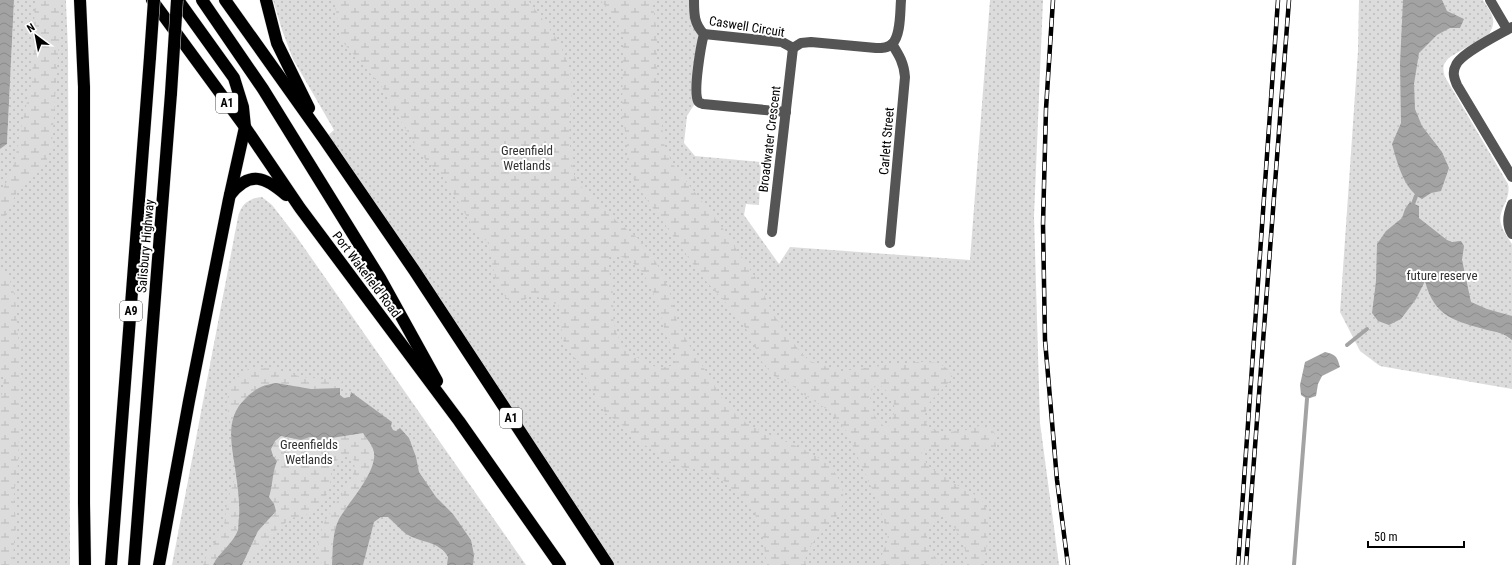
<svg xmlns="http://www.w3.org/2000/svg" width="1512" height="565" viewBox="0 0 1512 565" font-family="'Roboto Condensed',sans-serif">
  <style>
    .green { fill: url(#green-dots) }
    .wetland { fill: url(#wetland-marsh); fill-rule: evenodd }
    .water { fill: url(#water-waves) }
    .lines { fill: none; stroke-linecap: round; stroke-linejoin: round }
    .stream { stroke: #a3a3a3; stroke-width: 4 }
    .highway-casing { stroke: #dbdbdb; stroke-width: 13 }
    .minor { stroke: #555; stroke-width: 10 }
    .highway { stroke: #000; stroke-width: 12 }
    .rail-casing { stroke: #000; stroke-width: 4.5 }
    .rail { stroke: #fff; stroke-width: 3; stroke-dasharray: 9; stroke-linecap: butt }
    .highway-bridge-casing { stroke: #dbdbdb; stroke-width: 13; stroke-linecap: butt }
    .highway-bridge { stroke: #000; stroke-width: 12 }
    .labels { text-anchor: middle; stroke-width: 4; stroke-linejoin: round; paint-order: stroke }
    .shield { fill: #fff; stroke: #4c4c4c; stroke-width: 1 }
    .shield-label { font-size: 12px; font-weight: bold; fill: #000 }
    .street-label { font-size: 13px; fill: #000; stroke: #fff }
    .park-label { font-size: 13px; fill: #333; stroke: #fff }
  </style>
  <defs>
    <pattern id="green-dots" width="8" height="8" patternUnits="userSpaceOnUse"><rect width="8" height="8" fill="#dcdcdc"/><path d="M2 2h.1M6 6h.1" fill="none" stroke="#bbb" stroke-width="1.8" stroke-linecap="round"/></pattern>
    <pattern id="wetland-marsh" width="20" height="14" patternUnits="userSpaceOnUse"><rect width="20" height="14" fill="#dcdcdc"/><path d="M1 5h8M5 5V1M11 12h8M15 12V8" fill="none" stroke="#bbb"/></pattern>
    <pattern id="water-waves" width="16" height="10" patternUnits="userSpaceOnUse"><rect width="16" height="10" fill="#a3a3a3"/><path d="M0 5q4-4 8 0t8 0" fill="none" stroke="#8b8b8b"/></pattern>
  </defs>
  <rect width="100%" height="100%" fill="#fff"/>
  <g class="green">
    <polygon points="14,0 66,0 66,3 68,49 70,565 0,565 0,149 7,144"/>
    <polygon points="273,0 694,0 704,34 697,100 687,116 684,143 695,156 761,162 759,205 746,204 744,215 779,264 790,247 970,260 990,0 1043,0 1034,216 1040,423 1059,565 608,565 324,139 334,130 293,59 282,30"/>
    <path d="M 1359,0 L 1483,0 C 1491,13 1498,20 1489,34 L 1450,57 C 1443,63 1442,68 1445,77 L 1508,184 C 1512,201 1495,211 1502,227 C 1504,233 1509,239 1512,244 L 1512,389 L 1380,366 L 1360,351 L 1340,312 L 1358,51 Z"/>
    <path d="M 262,197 L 272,205 L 296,236 L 526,565 L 172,565 L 238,217 C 241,204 249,198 262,197 Z"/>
  </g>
  <g class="wetland">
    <polygon points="35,0 59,0 59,40 52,144 46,162 19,188 0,227 0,196 14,165 21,128 32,81"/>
    <path d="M 334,0 L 528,0 C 546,25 565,44 571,76 C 573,88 571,100 570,111 C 569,128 569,144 572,161 C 573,167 573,175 577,181 C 583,191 594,198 602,206 C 608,212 613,218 620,224 C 630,232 641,239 648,250 C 655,260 662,272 667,284 C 672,296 673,309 677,321 C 685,340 697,357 707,373 C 716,387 721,399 733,412 C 758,439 820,445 837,476 C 863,522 800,533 806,565 L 767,565 L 762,534 L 754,511 L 724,481 L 704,470 L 683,468 L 668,461 L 636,439 L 621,424 L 605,413 L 579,365 L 562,339 L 561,318 L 558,304 L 550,303 L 533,295 L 522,301 L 509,301 L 497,286 L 488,243 L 473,227 L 443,176 L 427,162 L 392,108 L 382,87 L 340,39 C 340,26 336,14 334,0 ZM 614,255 C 651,261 657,307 667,336 C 670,344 675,350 677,358 L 674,365 C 662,369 655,368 645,362 C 624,350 616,341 613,316 C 613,309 614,302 613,295 C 612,282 608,270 608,258 Z"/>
    <path d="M 600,0 L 652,0 L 657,32 L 657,81 L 664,144 L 672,163 L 721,226 L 755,277 L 774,315 L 798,349 L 809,361 L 842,371 L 889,365 L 906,365 L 916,362 L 926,362 L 938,363 L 948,369 L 953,378 L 928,404 L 925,415 L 928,428 L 940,431 L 949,432 L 967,430 L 979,426 L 992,428 L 995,435 L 996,447 L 985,448 L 926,448 L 921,453 L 928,466 L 965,490 L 980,497 C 983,502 986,507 987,512 C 990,527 986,550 984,565 L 967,565 C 968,547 956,528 945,515 C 941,516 936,517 933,520 C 920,533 930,555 943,565 L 873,565 L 881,557 L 888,539 L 884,521 L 876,498 L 846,431 L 828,410 L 800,392 L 791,384 L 774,376 L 762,362 L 749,334 L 738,316 L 703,278 L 635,183 L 627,160 L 627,140 L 622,117 L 623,38 L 614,16 ZM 878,384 C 895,396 900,409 887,428 C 874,421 868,405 871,391 Z"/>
    <path d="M 0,272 L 8,275 L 15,296 L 21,373 L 18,464 L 14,495 L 16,526 L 12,565 L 0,565 L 0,400 C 3,391 6,377 0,369 Z"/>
    <polygon points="272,368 302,377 342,381 340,388 311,389 276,383 234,415 231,426 227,407 228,392 235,379 248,369"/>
    <path d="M 363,433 C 366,438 371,443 373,449 C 381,468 348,503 339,519 C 332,533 333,550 332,565 L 325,565 L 316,559 L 319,537 L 325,521 L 353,476 L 355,461 L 347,455 L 337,460 L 332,468 L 332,476 L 327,494 L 316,509 L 304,516 L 291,518 L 272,534 L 259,550 L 242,565 L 258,531 L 276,511 L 274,504 L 269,497 C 273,485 272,473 277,461 L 271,449 L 275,441 L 281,436 L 301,440 L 310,437 L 319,440 Z"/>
    <path d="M 236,474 C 238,496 245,524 231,543 C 225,551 217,556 213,565 L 203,565 L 207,555 L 224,526 L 227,503 Z"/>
  </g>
  <g class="water">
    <polygon points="0,0 14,0 7,144 0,149"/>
    <path d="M 1403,0 L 1442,0 L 1447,11 L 1464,19 L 1460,28 L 1450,28 L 1437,35 L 1419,53 L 1414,84 L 1415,109 L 1422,126 L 1442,152 L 1449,168 L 1441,191 L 1431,193 L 1422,199 C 1404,190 1397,162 1392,144 L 1401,123 L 1400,64 Z"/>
    <path d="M 1410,202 L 1419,206 L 1419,218 L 1447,240 L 1452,242 L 1461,241 L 1464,246 L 1462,260 L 1471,302 L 1487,309 L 1512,316 L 1512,340 C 1504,333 1497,332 1487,330 C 1455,321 1434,317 1425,281 L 1416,299 L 1401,319 L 1389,325 L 1378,321 L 1372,313 L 1376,281 L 1377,244 L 1386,231 L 1402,218 L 1405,209 Z"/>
    <path d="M 1325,352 C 1336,355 1337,356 1340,367 L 1322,376 L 1318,384 L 1316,396 L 1307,399 L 1301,395 L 1300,385 L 1305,362 Z"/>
    <path d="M 276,383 L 311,389 L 340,388 L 340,395 L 344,398 L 350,397 L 351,392 L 392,422 L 391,426 L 393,430 L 396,431 L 400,428 L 409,438 L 416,457 L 419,472 L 436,497 L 453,514 L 471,540 L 474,555 L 473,565 L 447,565 L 448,557 C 440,542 424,543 410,536 C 402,532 395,523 388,517 L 381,517 L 374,522 L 363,565 L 332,565 C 333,550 332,533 339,519 C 348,503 381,468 373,449 C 371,443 366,438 363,433 L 319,440 L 310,437 L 301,440 L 281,436 L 275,441 L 271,449 L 273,456 L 277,461 C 272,473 273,485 269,497 L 274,504 L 276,511 L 258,531 L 242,565 L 213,565 C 219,552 233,544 238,530 C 239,526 238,521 239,518 C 240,503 238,489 236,475 C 233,449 223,420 245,399 C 254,389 263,385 276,383 Z"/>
  </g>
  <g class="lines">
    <g class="stream">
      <polyline points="1413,204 1416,196"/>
      <polyline points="1347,345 1367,329"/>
      <polyline points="1294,565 1307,399"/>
    </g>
    <defs>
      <g id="highway">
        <polyline points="80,0 84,87 84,503 85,565"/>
        <polyline points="152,0 245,127 300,208 459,421 560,565"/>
        <polyline points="202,0 263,89 380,278 437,381"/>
        <polyline points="225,0 324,139 414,270 608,565"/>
        <polyline points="266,0 277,43 309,108"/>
        <path d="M 230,195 C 250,170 265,177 286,195"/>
        <polyline points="111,565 150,57"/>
        <polyline points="134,565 171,93"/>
        <polyline points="159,565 189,401 229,199 245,127 243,107 234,78 178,0"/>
      </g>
    </defs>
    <use href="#highway" class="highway-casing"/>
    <g class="minor">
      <path d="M 694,0 C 694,14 694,24 704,34 L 782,42 L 793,48 L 801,43 L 811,42 L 876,48 C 882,48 888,48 892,44 C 901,36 900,12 901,0"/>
      <polyline points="1490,0 1507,29"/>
      <path d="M 1512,27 C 1500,34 1461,53 1456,65 C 1452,72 1454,78 1457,85 L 1512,177"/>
      <path d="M 704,34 C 701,45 693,91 698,101 C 699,103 700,103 703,104 L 786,112"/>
      <path d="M 1512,204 C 1508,214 1506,225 1512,234"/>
      <polyline points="772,232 793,48"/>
      <path d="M 890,243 L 905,77 C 904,63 899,55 892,44"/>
    </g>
    <use href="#highway" class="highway"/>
    <defs>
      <g id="rail">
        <polyline points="1053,0 1046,109 1043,224 1045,340 1057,480 1068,565"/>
        <polyline points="1238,565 1278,0"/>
        <polyline points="1246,565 1289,0"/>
      </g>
    </defs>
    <use href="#rail" class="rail-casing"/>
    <use href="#rail" class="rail"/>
    <defs>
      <g id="highway-bridge">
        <polyline points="150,57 154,0"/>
        <polyline points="171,93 177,0"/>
      </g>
    </defs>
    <use href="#highway-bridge" class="highway-bridge-casing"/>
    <use href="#highway-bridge" class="highway-bridge"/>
  </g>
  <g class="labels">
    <g class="shield">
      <rect x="216" y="93" width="22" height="20" rx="3"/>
      <rect x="120" y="301" width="22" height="20" rx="3"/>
      <rect x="500" y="408" width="22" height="20" rx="3"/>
    </g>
    <g class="shield-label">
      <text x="227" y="107">A1</text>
      <text x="131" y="315">A9</text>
      <text x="511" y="422">A1</text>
    </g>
    <g class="street-label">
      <text transform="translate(747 26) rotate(9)" y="5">Caswell Circuit</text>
      <text transform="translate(769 139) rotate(-83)" y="5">Broadwater Crescent</text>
      <text transform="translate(886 141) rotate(-85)" y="5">Carlett Street</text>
      <text transform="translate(145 246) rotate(-85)" y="5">Salisbury Highway</text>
      <text transform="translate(367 274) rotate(53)" y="5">Port Wakefield Road</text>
    </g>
    <g class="park-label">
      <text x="527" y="155">Greenfield<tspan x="527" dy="15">Wetlands</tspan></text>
      <text x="1442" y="280">future reserve</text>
      <text x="309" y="449">Greenfields<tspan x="309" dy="15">Wetlands</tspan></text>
    </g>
  </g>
  <g transform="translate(36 36) rotate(328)" stroke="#ffffff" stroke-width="3" paint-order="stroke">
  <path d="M0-3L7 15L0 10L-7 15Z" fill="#000000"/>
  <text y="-6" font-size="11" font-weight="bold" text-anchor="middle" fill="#000000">N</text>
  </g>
  <path d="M1368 541v6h96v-6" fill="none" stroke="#000000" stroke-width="2"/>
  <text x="1374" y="541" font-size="12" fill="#000000" stroke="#ffffff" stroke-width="3" paint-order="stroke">50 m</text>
</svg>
